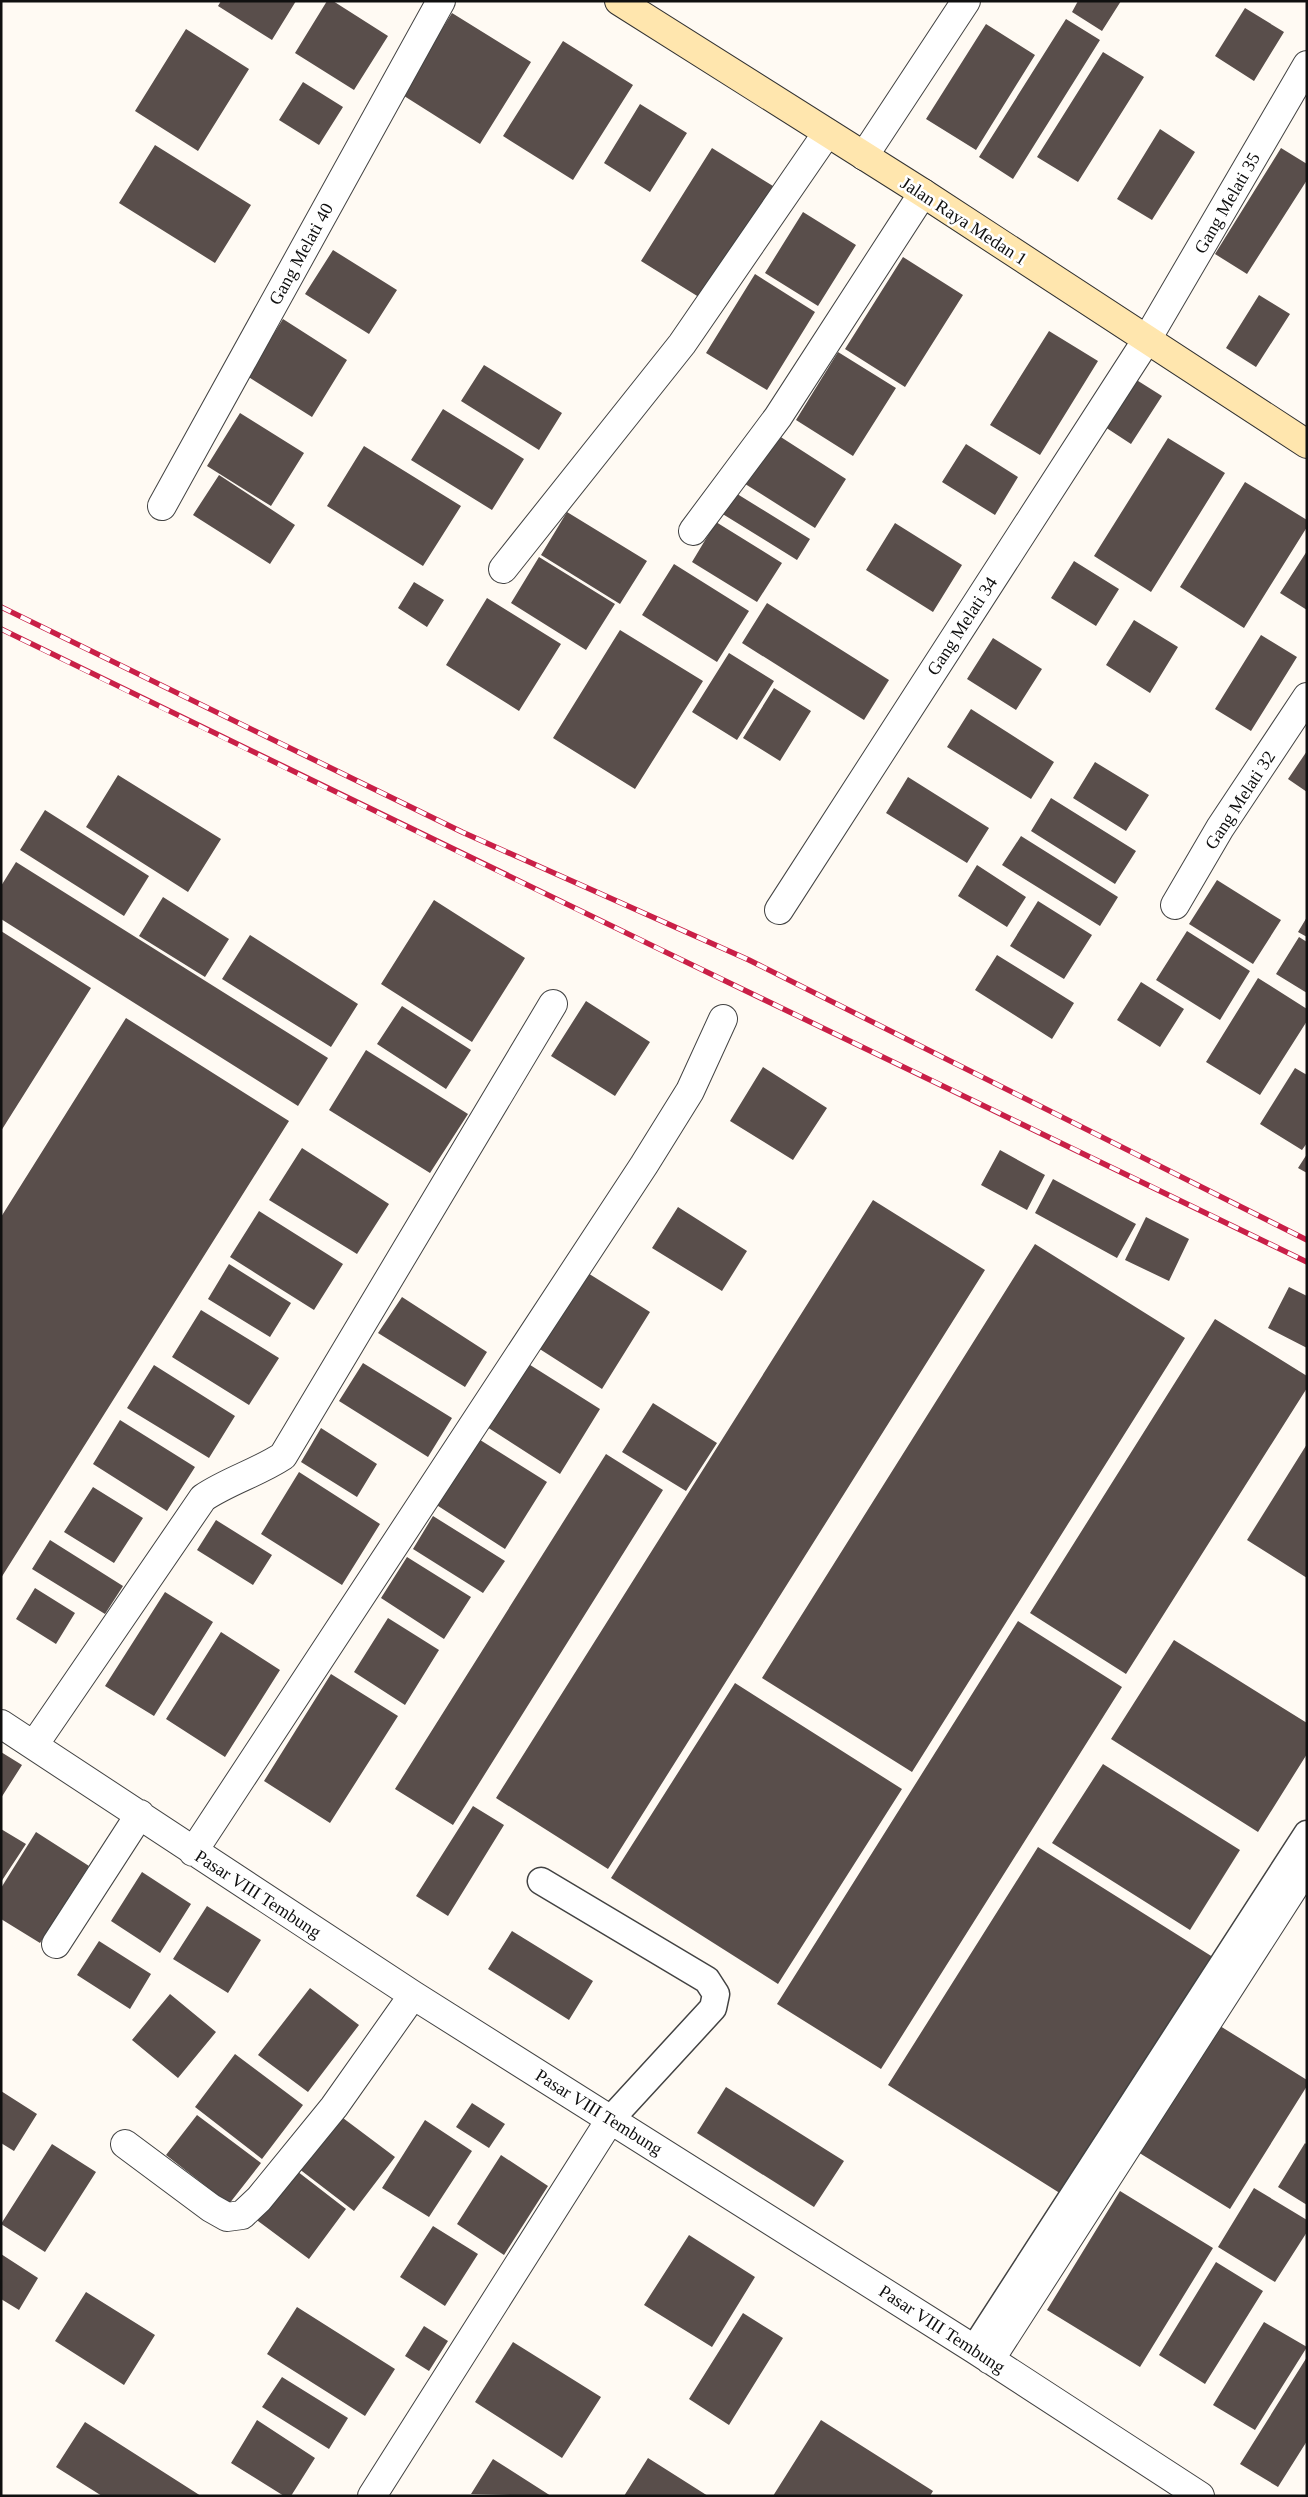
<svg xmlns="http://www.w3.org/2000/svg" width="1308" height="2497" font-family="Georgia,serif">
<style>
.building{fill:#594e4b}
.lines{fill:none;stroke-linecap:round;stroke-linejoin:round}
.lane-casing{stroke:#434343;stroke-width:29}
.street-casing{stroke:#434343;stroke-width:30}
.secondary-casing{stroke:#323232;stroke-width:30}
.lane{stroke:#fff;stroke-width:26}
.street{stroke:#fff;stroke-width:28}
.secondary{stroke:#ffe6ae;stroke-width:28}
.rail-casing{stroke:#c91f47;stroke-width:5.5}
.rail{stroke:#fff;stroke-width:4;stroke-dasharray:11;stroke-linecap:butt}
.labels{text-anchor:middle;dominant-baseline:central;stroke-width:5;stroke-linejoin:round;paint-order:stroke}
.street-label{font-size:18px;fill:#101010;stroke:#fff}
</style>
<rect width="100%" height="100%" fill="#fffaf3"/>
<!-- building -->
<path class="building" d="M221,1H296L272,40L218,6Z
M327,1H333L388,36L354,90L295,53Z
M1078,1H1121L1102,31L1072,12Z
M1245,8L1284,32L1254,81L1215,56Z
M452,13L531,62L480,144L401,94Z
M1066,19L1100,40L1013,179L979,157Z
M986,24L1035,55L976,150L926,119Z
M186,29L249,69L198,151L135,111Z
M563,41L633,85L573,180L503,136Z
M1103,52L1144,77L1078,182L1037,157Z
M303,82L343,107L319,145L279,120Z
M640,104L687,133L650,192L604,163Z
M1160,129L1195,152L1152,220L1117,199Z
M155,145L251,205L215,263L119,203Z
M712,148L773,186L702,299L641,261Z
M1281,148L1307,164V180L1247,274L1215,254Z
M803,212L856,245L818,306L765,273Z
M333,250L397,290L369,334L305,294Z
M903,257L963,295L905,387L845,349Z
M755,274L815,312L767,390L706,353Z
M1259,295L1290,314L1256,367L1226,348Z
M283,319L347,360L312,417L247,376Z
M1049,331L1098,361L1040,455L990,425Z
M838,352L896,388L853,456L796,420Z
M484,365L562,413L539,450L461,401Z
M1135,379L1162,396L1131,444L1105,427Z
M443,409L524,459L492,510L411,460Z
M240,413L304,453L271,506L207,466Z
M773,432L846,479L815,528L742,482Z
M1168,438L1225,473L1151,592L1094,556Z
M966,444L1018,477L995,515L942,482Z
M364,446L461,506L423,566L327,506Z
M219,475L295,525L270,564L193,515Z
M1245,482L1307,520V527L1244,628L1180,587Z
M734,492L810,539L797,560L721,513Z
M567,512L647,561L620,604L541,555Z
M716,522L782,563L757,602L692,562Z
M895,523L962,565L933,612L866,570Z
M1307,551V610L1280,593Z
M539,557L615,604L586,650L511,603Z
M1074,561L1119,589L1096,626L1051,598Z
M674,564L749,611L717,662L642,615Z
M414,582L444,600L427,627L398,608Z
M487,598L561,644L519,711L446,665Z
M767,603L889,680L864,720L742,643Z
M1134,620L1178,647L1150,693L1106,665Z
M620,630L703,681L635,789L553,738Z
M1261,635L1297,657L1251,731L1215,709Z
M993,638L1042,669L1016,710L967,679Z
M729,653L774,681L737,740L692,712Z
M774,688L811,711L780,761L743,738Z
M971,709L1054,762L1031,799L947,747Z
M1307,751V792L1288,779Z
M1095,762L1149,795L1126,831L1073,798Z
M118,775L221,839L188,892L86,827Z
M908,777L989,828L967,863L886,813Z
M1051,798L1136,851L1115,884L1031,831Z
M45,810L149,876L124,916L20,850Z
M1021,836L1118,897L1100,926L1002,865Z
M16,862L328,1058L298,1106L1,919V886Z
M977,865L1026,897L1007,927L958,896Z
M1217,880L1281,920L1253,964L1189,924Z
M163,897L229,939L205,977L139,936Z
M434,900L525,958L472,1042L381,984Z
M1038,901L1092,935L1064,979L1010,946Z
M1307,917V937L1298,932Z
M1,931L91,988L1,1131Z
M1187,931L1250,971L1220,1020L1156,980Z
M250,935L358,1004L331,1047L222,979Z
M1299,937L1307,942V993L1276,974Z
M997,955L1074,1003L1052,1039L975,990Z
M1258,978L1307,1009V1021L1260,1095L1206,1062Z
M1141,982L1184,1009L1160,1047L1117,1020Z
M586,1001L650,1042L615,1096L551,1056Z
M402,1006L471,1050L446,1089L377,1044Z
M126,1018L289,1121L1,1578V1217Z
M366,1050L468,1114L430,1173L329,1110Z
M763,1067L827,1108L793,1160L730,1121Z
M1295,1068L1307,1075V1143L1302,1150L1260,1124Z
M302,1148L389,1204L357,1254L269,1200Z
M1000,1150L1045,1175L1027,1210L981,1185Z
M1307,1154V1173L1298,1168Z
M1053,1179L1136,1224L1117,1258L1035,1213Z
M873,1200L985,1270L608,1869L496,1798Z
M678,1207L747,1251L722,1291L652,1248Z
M259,1211L343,1264L314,1310L230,1257Z
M1146,1217L1189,1239L1169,1281L1125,1260Z
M1035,1244L1185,1338L912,1772L762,1678Z
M229,1264L291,1303L270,1337L208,1299Z
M583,1270L650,1312L602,1389L535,1346Z
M1289,1287L1307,1296V1348L1268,1328Z
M402,1297L487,1352L465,1387L378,1333Z
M201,1310L279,1358L249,1405L172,1357Z
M1215,1319L1307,1376V1388L1126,1674L1030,1613Z
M363,1363L452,1418L428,1457L339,1401Z
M527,1363L600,1409L560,1474L487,1427Z
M154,1365L235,1416L209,1458L127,1408Z
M653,1403L717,1443L686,1491L622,1452Z
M120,1420L195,1467L167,1511L93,1464Z
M321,1428L377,1464L357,1497L301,1462Z
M477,1438L547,1482L505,1549L435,1504Z
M1307,1444V1578L1247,1540Z
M606,1454L663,1490L453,1825L395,1789Z
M299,1472L380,1524L342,1585L261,1534Z
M93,1487L143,1518L114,1563L64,1532Z
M433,1516L505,1561L483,1593L413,1549Z
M216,1520L272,1555L253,1585L197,1550Z
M50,1540L123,1586L105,1614L32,1569Z
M407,1557L471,1597L444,1639L381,1598Z
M35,1588L75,1613L56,1644L16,1619Z
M165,1592L213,1622L154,1716L105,1686Z
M388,1618L439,1650L405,1705L354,1672Z
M1018,1621L1122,1687L881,2069L777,2004Z
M221,1632L280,1670L225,1757L166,1719Z
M1174,1640L1307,1723V1754L1258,1832L1111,1739Z
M331,1674L398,1716L330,1823L264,1781Z
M735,1683L902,1789L778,1984L611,1878Z
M1,1752L22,1765L1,1798Z
M1103,1764L1240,1850L1190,1930L1052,1843Z
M473,1806L504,1825L448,1916L416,1896Z
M1,1829L26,1844L1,1882Z
M36,1832L89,1866L40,1943L1,1919V1888Z
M1038,1847L1216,1959L1066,2197L888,2085Z
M142,1872L191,1904L160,1953L111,1921Z
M207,1906L261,1940L228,1993L173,1959Z
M512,1931L593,1981L569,2020L488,1969Z
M99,1941L151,1974L130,2009L77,1975Z
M310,1988L359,2025L308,2092L258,2055Z
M170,1994L216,2032L178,2078L132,2040Z
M1212,2021L1307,2080V2086L1230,2209L1133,2149Z
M235,2054L303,2105L262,2159L195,2107Z
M726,2087L844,2161L814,2207L697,2133Z
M1,2091L37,2114L14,2151L1,2143Z
M472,2103L505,2124L489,2148L456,2127Z
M335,2112L395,2157L354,2211L294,2165Z
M197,2115L261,2163L229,2204L166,2155Z
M425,2120L472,2151L429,2217L382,2188Z
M1305,2143L1307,2145V2205L1278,2187Z
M52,2144L96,2172L45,2252L1,2224Z
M501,2155L548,2186L504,2255L457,2224Z
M293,2168L346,2209L309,2259L254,2218Z
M1254,2188L1307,2220V2232L1275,2282L1218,2247Z
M1120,2191L1213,2248L1140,2367L1047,2310Z
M433,2226L478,2254L445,2306L400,2277Z
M689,2235L755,2277L712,2347L644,2305Z
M1,2254L38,2278L19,2310L1,2299Z
M1216,2262L1263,2291L1205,2384L1159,2355Z
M86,2292L155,2335L124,2385L55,2341Z
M297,2307L395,2369L365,2416L267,2354Z
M743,2313L783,2338L729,2425L689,2399Z
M1264,2322L1307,2347L1255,2430L1213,2405Z
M424,2326L448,2341L429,2371L405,2356Z
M513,2342L601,2397L562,2458L475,2402Z
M1307,2357V2441L1278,2487L1240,2464Z
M282,2377L348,2418L329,2449L262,2407Z
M257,2420L315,2458L291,2496H284L231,2463Z
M821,2420L933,2491L930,2496H773Z
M85,2422L201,2496H102L56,2467Z
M648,2458L708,2496H624Z
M493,2459L551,2496L471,2494Z"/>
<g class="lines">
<!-- lane casing -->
<g class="lane-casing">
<path id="lane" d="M541,1881L707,1980L716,1994L713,2008L610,2120
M974,2349L1307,1834"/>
</g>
<!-- street casing -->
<g class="street-casing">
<path id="street" d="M864,156L966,1
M162,506L441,1
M693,531L778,417L923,193
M503,569L682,344L827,133
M1175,905L1220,828L1307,697
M779,910L1146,341L1307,65
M1,1724L413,1995L974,2349L1200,2496
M34,1745L203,1498C228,1481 257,1473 283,1456L553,1004
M193,1852L644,1165L690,1091L723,1019
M56,1944L140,1814
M125,2144L211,2208L227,2217L242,2215L259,2199L334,2107L413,1995
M990,2360L1307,1867
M372,2496L610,2120"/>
</g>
<!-- secondary casing -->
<g class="secondary-casing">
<path id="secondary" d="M619,1L923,193L1307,444"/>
</g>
<!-- lane -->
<use href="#lane" class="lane"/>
<!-- street -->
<use href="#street" class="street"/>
<!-- secondary -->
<use href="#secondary" class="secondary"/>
<!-- rail casing -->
<g class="rail-casing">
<path id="rail" d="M1,607L462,832L749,960L1307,1240
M1,629C435,842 872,1051 1307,1262"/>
</g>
<!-- rail -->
<use href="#rail" class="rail"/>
</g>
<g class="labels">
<!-- street labels -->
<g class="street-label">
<text transform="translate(1227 203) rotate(-60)">Gang Melati 35</text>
<text transform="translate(964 221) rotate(33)">Jalan Raya Medan 1</text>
<text transform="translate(301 254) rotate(-61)">Gang Melati 40</text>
<text transform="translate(962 626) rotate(-57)">Gang Melati 34</text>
<text transform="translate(1240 800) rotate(-57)">Gang Melati 32</text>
<text transform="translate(258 1894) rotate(33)">Pasar VIII Tembung</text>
<text transform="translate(599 2112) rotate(32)">Pasar VIII Tembung</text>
<text transform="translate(942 2329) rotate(33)">Pasar VIII Tembung</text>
</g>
</g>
<!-- border -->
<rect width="1308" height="2497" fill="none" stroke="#101010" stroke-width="5"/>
</svg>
